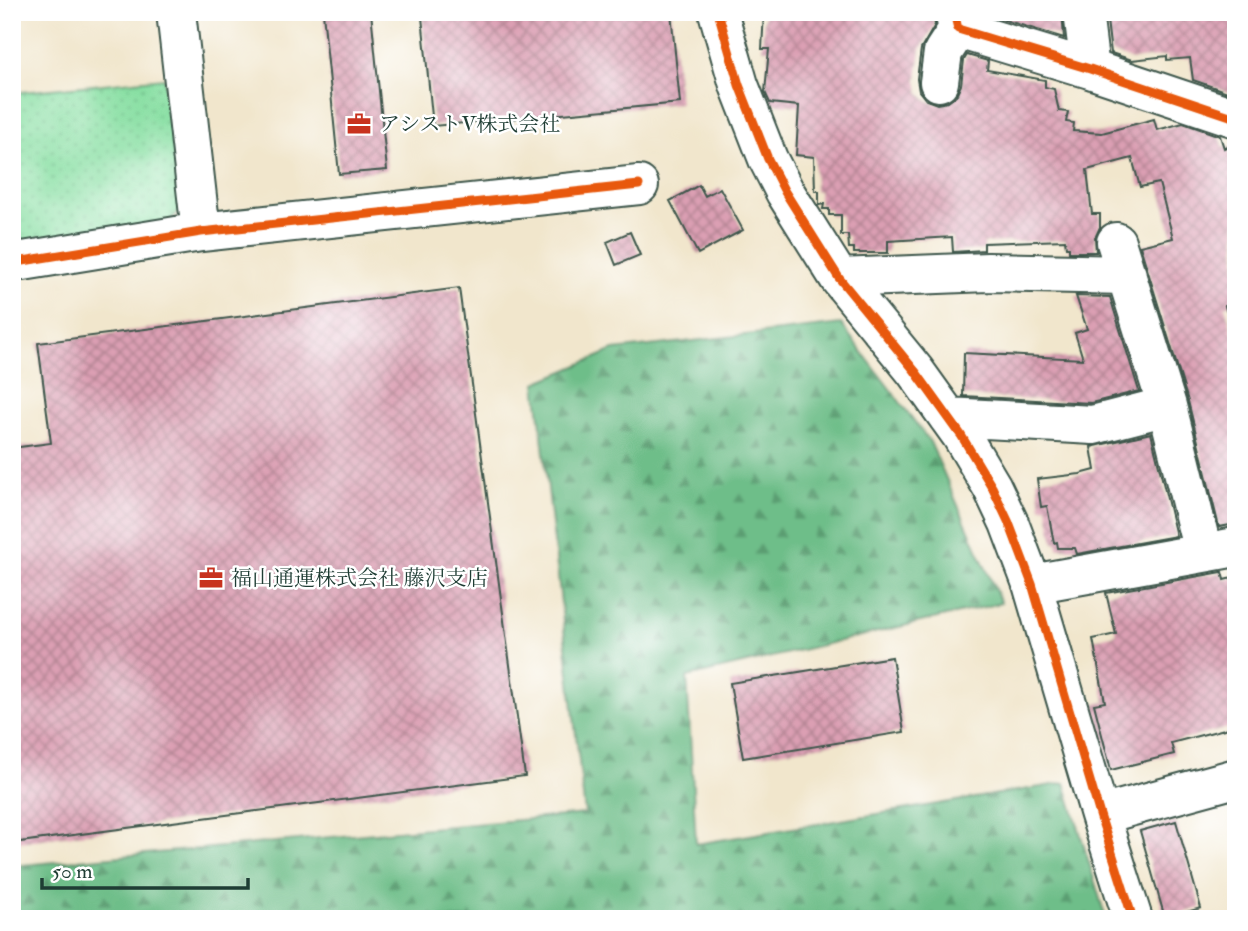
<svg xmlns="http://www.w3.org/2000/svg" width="1248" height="931" font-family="'IM FELL Double Pica','Noto Serif JP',serif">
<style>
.forest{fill:url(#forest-firs);stroke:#467e5e;stroke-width:2}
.park{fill:url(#park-dots);stroke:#548e6c;stroke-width:2}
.building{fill:url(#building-cross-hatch)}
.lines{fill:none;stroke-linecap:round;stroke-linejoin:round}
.minor-casing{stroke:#3e564b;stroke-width:42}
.minor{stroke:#fff;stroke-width:38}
.cycleway-casing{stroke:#fff;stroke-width:13}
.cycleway{stroke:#e8590c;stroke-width:9}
.labels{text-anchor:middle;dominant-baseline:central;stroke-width:5;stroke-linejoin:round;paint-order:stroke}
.poi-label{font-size:21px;fill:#1f3d34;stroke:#fff;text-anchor:start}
</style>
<defs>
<pattern id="forest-firs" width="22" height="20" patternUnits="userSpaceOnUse" patternTransform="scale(1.75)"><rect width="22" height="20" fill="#6ebe89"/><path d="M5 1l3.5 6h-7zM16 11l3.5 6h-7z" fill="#5a9c71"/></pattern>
<pattern id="park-dots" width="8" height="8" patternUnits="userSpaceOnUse" patternTransform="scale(1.75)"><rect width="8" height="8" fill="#88dfa3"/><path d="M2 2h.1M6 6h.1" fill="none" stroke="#75c08d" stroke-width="1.8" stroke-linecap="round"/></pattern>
<pattern id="building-cross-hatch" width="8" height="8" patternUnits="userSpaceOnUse" patternTransform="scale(1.75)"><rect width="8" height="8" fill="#db9fb3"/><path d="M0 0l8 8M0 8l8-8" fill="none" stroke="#b18392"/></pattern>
</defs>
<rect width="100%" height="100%" fill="#fff"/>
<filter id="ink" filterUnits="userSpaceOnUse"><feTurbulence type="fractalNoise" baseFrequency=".0143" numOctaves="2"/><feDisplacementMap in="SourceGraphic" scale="14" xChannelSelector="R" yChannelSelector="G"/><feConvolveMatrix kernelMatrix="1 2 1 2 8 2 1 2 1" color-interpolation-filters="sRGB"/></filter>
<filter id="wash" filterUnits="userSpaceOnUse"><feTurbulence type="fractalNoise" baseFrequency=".00686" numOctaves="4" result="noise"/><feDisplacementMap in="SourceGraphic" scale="28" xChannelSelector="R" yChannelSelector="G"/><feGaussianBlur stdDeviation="1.57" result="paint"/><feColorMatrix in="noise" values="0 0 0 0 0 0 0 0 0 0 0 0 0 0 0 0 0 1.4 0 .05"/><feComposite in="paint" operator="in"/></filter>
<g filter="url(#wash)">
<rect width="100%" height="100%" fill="#f1e6cc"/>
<!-- forest -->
<path class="forest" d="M841,324L930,442L1001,603L687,677L696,844L1065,783L1106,919H12V866L585,814L536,383L614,350Z"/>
<!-- park -->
<path class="park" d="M164,78L181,209L166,225L23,241L12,239V93Z"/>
<g id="blocks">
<!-- building -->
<path class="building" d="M323,12H371L387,170L339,174Z
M470,12H671L680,103L433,126L422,17Z
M764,12H807V16L869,17L868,12H933L935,25L921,49L917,79L919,91L926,100L937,104L948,102L956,96L961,85L964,60L967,55L988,61L987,70L1045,80V87L1054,89L1059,111L1068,112L1066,122L1074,123L1073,131L1102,133L1154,119L1157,130L1183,123L1220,136L1224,148L1228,146L1236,172V303L1225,306L1236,343V524L1219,527L1188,401L1140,246L1173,238L1159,183L1140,187L1132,158L1087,170L1092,214H1100V227L1095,238L1096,252H1069V247H1066L1065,240L984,243V250L953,252L952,237L888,241V253H854V248H849L848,235H841V215H829V209H823L824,204L819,205V191H815L814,157L796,155L799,106L770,103L765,92L769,49H762Z
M978,12H1062L1064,38Z
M1106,12H1236V95L1193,80L1190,58L1167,60V56L1132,60L1111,53Z
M699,185L705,196L720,188L743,230L698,254L670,201Z
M630,232L640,255L616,265L607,242Z
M459,288L525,776L12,843V448L51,443L38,343Z
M1076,296L1110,297L1139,391L1091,403L963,396L964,353L1083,359L1075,333L1087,329Z
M1151,433L1176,536L1077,554L1075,548H1058L1057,542L1054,543L1047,506L1041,507L1037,479L1080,474L1095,470L1091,447Z
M1222,572L1224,580L1236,577V726L1171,743L1174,754L1111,770L1094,704L1105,702L1093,639L1116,634L1106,593Z
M892,657L904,732L743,758L730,683Z
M1176,821L1201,908L1165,918L1140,831Z"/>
</g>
</g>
<g filter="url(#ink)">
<use href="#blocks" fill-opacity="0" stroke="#3e564b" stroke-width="2"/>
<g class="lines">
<!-- minor casing -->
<g class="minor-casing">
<path id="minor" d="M176,12L201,232
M718,12L739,85L768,159L785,192L839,278L915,371L961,435L992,487L1009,523L1032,584L1100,815L1133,919
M1083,12L1090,69
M958,29L1090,69L1236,118
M939,82L943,52L958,29L954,12
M1116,242L1167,406L1203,552
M12,259L23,261L201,232L639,185
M839,278L988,272L1127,275
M948,417L1093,425L1167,406
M1032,584L1236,547
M1100,815L1236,778"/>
</g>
<!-- minor -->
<use href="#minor" class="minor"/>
<!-- cycleway casing -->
<g class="cycleway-casing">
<path id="cycleway" d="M718,12L739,85L768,159L785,192L839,278L915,371L961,435L992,487L1009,523L1032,584L1100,815L1133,919
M954,12L958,29L1090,69L1236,118
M12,259L23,261L201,232L639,185"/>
</g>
<!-- cycleway -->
<use href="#cycleway" class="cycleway"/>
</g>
</g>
<!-- icons -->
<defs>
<g id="office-bare" transform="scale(1.89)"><path d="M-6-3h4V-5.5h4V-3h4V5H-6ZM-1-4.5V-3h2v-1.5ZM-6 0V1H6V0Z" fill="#c8321e" stroke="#fff" stroke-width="2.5" paint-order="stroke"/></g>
</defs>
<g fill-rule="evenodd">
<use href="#office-bare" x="359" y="124"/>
<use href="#office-bare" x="211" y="578"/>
</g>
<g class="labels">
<!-- poi labels -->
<g class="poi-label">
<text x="379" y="124">アシストV株式会社</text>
<text x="231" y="578">福山通運株式会社 藤沢支店</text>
</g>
</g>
<!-- margin -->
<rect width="1248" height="931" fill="none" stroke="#fff" stroke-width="42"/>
<!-- scale -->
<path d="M42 878v10h206v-10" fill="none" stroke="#1f3d34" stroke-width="3.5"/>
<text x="52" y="878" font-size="21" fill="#1f3d34" stroke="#ffffff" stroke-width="5" paint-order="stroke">50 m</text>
</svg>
